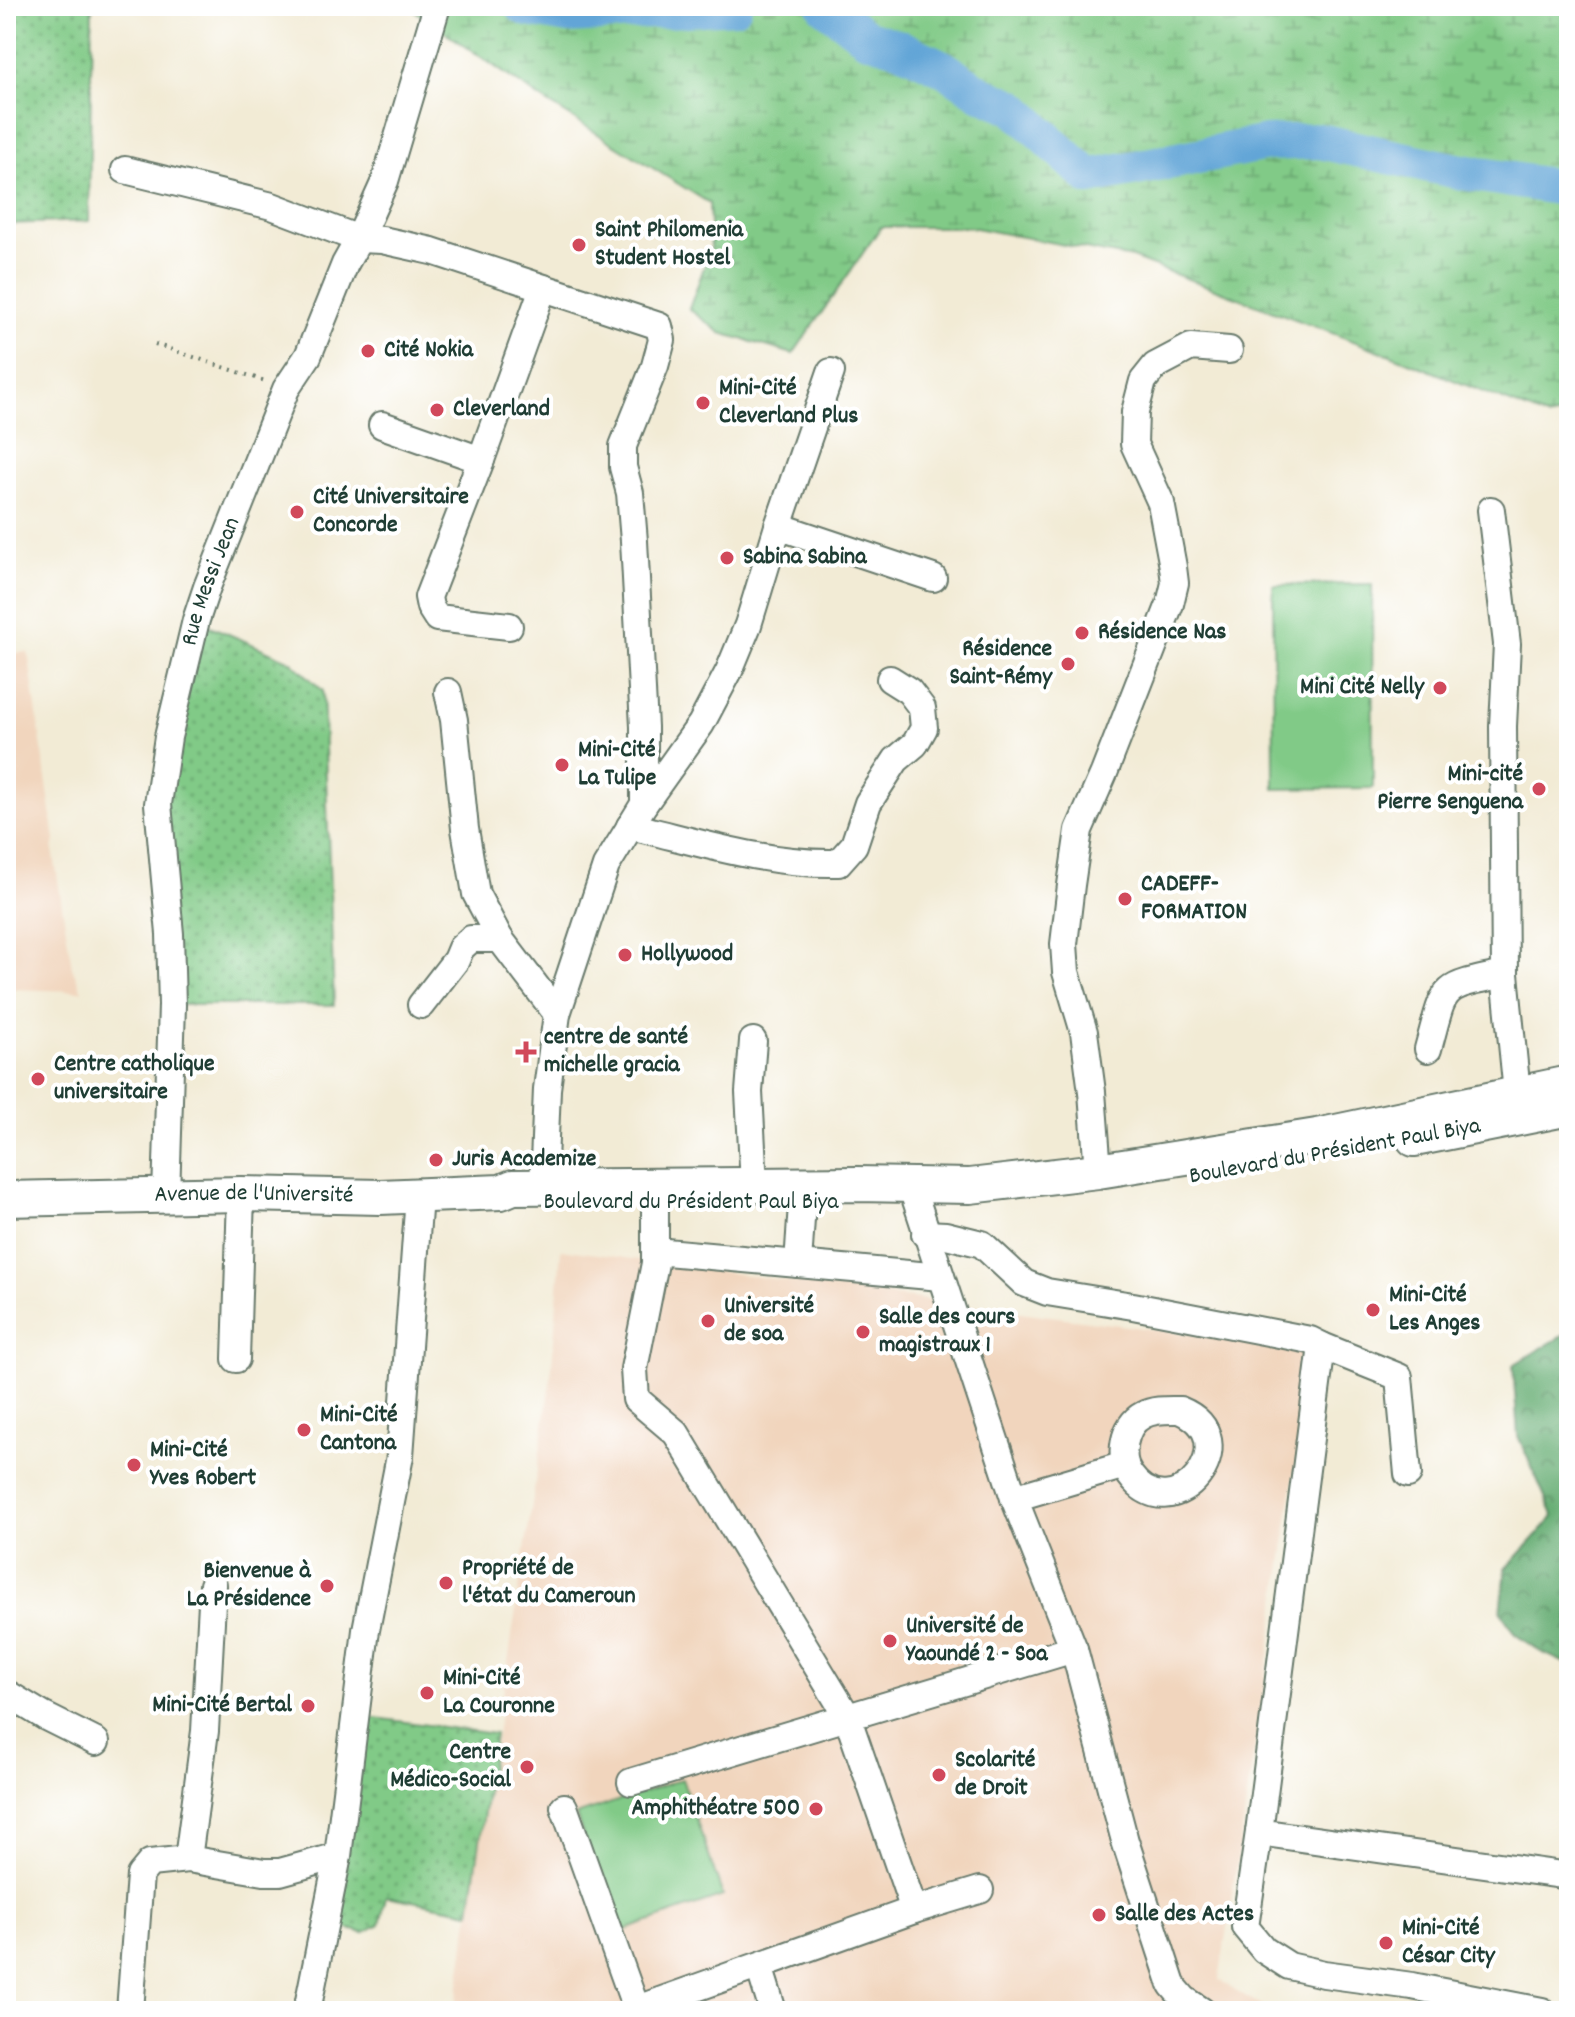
<svg xmlns="http://www.w3.org/2000/svg" width="1575" height="2017" font-family="Dekko,sans-serif">
<style>
.built{fill:#f1d5bd}
.grass{fill:url(#grass-dots);stroke:#50845e;stroke-width:2}
.forest{fill:url(#forest-crowns);stroke:#447654;stroke-width:2}
.wetland{fill:url(#wetland-marsh);stroke:#50845e;stroke-width:2}
.garden{fill:#81ca87;stroke:#50845e;stroke-width:2}
.lines{fill:none;stroke-linecap:round;stroke-linejoin:round}
.river{stroke:#62a5d7;stroke-width:36}
.minor-casing{stroke:#697a6c;stroke-width:30}
.major-casing{stroke:#697a6c;stroke-width:38}
.path{stroke:#697a6c;stroke-width:4;stroke-dasharray:2 6;stroke-linecap:butt}
.minor{stroke:#fff;stroke-width:26}
.major{stroke:#fff;stroke-width:34}
.poi-dot{fill:#d1495b;stroke:#fff;stroke-width:3}
.labels{text-anchor:middle;dominant-baseline:central;stroke-width:8;stroke-linejoin:round;paint-order:stroke}
.poi-label{font-size:24px;font-weight:bold;fill:#1f3d34;stroke:#fff;text-anchor:start}
.street-label{font-size:24px;fill:#1f3d34;stroke:#fff}
</style>
<defs>
<pattern id="grass-dots" width="8" height="8" patternUnits="userSpaceOnUse" patternTransform="scale(2)"><rect width="8" height="8" fill="#81ca87"/><path d="M2 2h.1M6 6h.1" fill="none" stroke="#69a56f" stroke-width="1.8" stroke-linecap="round"/></pattern>
<pattern id="forest-crowns" width="20" height="18" patternUnits="userSpaceOnUse" patternTransform="scale(2)"><rect width="20" height="18" fill="#68ae74"/><path d="M2 6a3 3 0 1 1 6 0M12 15a3 3 0 1 1 6 0" fill="none" stroke="#558f60"/></pattern>
<pattern id="wetland-marsh" width="20" height="14" patternUnits="userSpaceOnUse" patternTransform="scale(2)"><rect width="20" height="14" fill="#81ca87"/><path d="M1 5h8M5 5V1M11 12h8M15 12V8" fill="none" stroke="#69a56f"/></pattern>
</defs>
<rect width="100%" height="100%" fill="#fff"/>
<filter id="ink" filterUnits="userSpaceOnUse"><feTurbulence type="fractalNoise" baseFrequency=".0125" numOctaves="2"/><feDisplacementMap in="SourceGraphic" scale="16" xChannelSelector="R" yChannelSelector="G"/><feConvolveMatrix kernelMatrix="1 2 1 2 8 2 1 2 1" color-interpolation-filters="sRGB"/></filter>
<filter id="wash" filterUnits="userSpaceOnUse"><feTurbulence type="fractalNoise" baseFrequency=".006" numOctaves="4" result="noise"/><feDisplacementMap in="SourceGraphic" scale="32" xChannelSelector="R" yChannelSelector="G"/><feGaussianBlur stdDeviation="1.8" result="paint"/><feColorMatrix in="noise" values="0 0 0 0 0 0 0 0 0 0 0 0 0 0 0 0 0 1.4 0 .05"/><feComposite in="paint" operator="in"/></filter>
<g filter="url(#wash)">
<rect width="100%" height="100%" fill="#f2ebd5"/>
<!-- built -->
<path class="built" d="M28,652L55,840L53,850L72,967L82,991L6,989V654Z
M561,1249L858,1291L1311,1350L1275,1615L1219,1980L1270,2011H455L551,1379Z"/>
<!-- grass -->
<path class="grass" d="M6,6H92L89,221L6,224Z
M196,620L291,661L323,691L334,1005H172L158,804Z
M361,1716L495,1734L470,1912L386,1896L380,1924L364,1933L334,1925Z"/>
<!-- forest -->
<path class="forest" d="M1569,1332V1665L1539,1651L1515,1634L1501,1612L1506,1569L1554,1517L1518,1436L1513,1365Z"/>
<!-- wetland -->
<path class="wetland" d="M408,6H1569V413L1548,418L1396,357L1132,258L970,227H881L793,354L721,333L689,309L711,248L709,203L540,98Z"/>
<!-- garden -->
<path class="garden" d="M1372,584L1373,788L1274,789L1273,585Z
M682,1779L723,1896L617,1933L576,1815Z"/>
<g class="lines">
<!-- river -->
<path class="river" d="M522,6L528,9L568,16L734,6
M825,6L867,38L901,48L943,68L981,93L1013,107L1089,177L1267,143L1319,141L1462,172L1569,189"/>
</g>
</g>
<g filter="url(#ink)">
<g class="lines">
<!-- minor casing -->
<g class="minor-casing">
<g id="minor">
<path d="M125,170L272,206L359,239L382,240L432,251L659,326L662,340L655,366L623,446V467L630,493L634,541L644,727V804L606,866L557,1014L547,1089L543,1187"/>
<path d="M382,425L481,460"/>
<path d="M1491,510L1507,644L1503,726L1505,974L1517,1093"/>
<path d="M778,526L933,578"/>
<path d="M509,626L437,618L430,607L428,597L481,460L543,288"/>
<path d="M448,692L454,720L465,829L476,894L500,939L557,1014"/>
<path d="M644,804L701,724L729,671L748,625L778,526L831,372"/>
<path d="M630,826C698,842 768,865 838,863L854,845L868,803L896,760L915,744L924,728L922,708L909,691L890,679"/>
<path d="M421,1005L456,960L461,948L471,939H500"/>
<path d="M753,1041L749,1092L754,1185"/>
<path d="M1428,1049C1446,984 1438,988 1505,974"/>
<path d="M1098,1171L1092,1092L1084,1032L1066,972L1064,944L1071,885L1079,830L1104,773L1170,604L1175,583L1173,567L1161,503L1134,444L1135,412L1143,381L1155,366L1191,347L1229,350"/>
<path d="M911,1185L1014,1498L1074,1649L1125,1841L1172,1985L1184,1999L1202,2011"/>
<path id="s1" d="M166,1196L172,1005L170,934L158,804L168,737L196,620L207,587L286,389L308,356L345,264L359,239L385,181L437,6"/>
<path d="M655,1204V1263L634,1369L636,1399L676,1433L847,1716L914,1910"/>
<path d="M925,1234L946,1235L982,1244L1024,1283L1047,1292L1133,1306L1310,1340L1322,1346L1259,1832L1569,1876"/>
<path d="M655,1251L941,1277"/>
<path d="M798,1264L802,1204"/>
<path d="M1322,1346L1399,1377L1408,1474"/>
<path d="M236,1359L241,1194"/>
<path d="M1180,1410C1251,1439 1173,1536 1130,1475C1118,1458 1123,1425 1143,1415C1154,1409 1168,1410 1180,1410Z"/>
<path d="M1014,1498L1125,1465"/>
<path d="M6,1693L44,1716L96,1742"/>
<path d="M631,1782L1074,1649"/>
<path d="M564,1807L637,2011"/>
<path d="M1259,1832L1245,1927L1264,1950L1289,1966L1324,1974L1412,1986L1542,2011"/>
<path d="M188,1859L205,1731L213,1585"/>
<path d="M759,1966L773,2011"/>
<path d="M637,2009L914,1910L980,1890"/>
<path d="M130,2011L140,1875L150,1863L188,1859L264,1872H280L338,1856"/>
<path d="M307,2011L338,1856L366,1630L400,1456L419,1196"/>
</g>
</g>
<!-- major casing -->
<g class="major-casing">
<g id="major">
<path d="M1414,1139L1569,1108"/>
<path id="s2" d="M6,1199L241,1194L380,1197L501,1192L513,1187L857,1184L970,1186L1098,1171L1317,1136L1569,1083"/>
</g>
</g>
<!-- path -->
<path class="path" d="M155,344L265,381"/>
<!-- minor -->
<use href="#minor" class="minor"/>
<!-- major -->
<use href="#major" class="major"/>
</g>
</g>
<!-- markers -->
<g class="poi-dot">
<circle cx="579" cy="245" r="8"/>
<circle cx="368" cy="351" r="8"/>
<circle cx="703" cy="403" r="8"/>
<circle cx="437" cy="410" r="8"/>
<circle cx="297" cy="512" r="8"/>
<circle cx="727" cy="558" r="8"/>
<circle cx="1082" cy="633" r="8"/>
<circle cx="1068" cy="664" r="8"/>
<circle cx="1440" cy="688" r="8"/>
<circle cx="562" cy="765" r="8"/>
<circle cx="1539" cy="789" r="8"/>
<circle cx="1125" cy="899" r="8"/>
<circle cx="625" cy="955" r="8"/>
<path d="M522 1040h8v8h8v8h-8v8h-8v-8h-8v-8h8z"/>
<circle cx="38" cy="1079" r="8"/>
<circle cx="436" cy="1160" r="8"/>
<circle cx="1373" cy="1310" r="8"/>
<circle cx="708" cy="1321" r="8"/>
<circle cx="863" cy="1332" r="8"/>
<circle cx="304" cy="1430" r="8"/>
<circle cx="134" cy="1465" r="8"/>
<circle cx="446" cy="1583" r="8"/>
<circle cx="327" cy="1586" r="8"/>
<circle cx="890" cy="1641" r="8"/>
<circle cx="427" cy="1693" r="8"/>
<circle cx="308" cy="1706" r="8"/>
<circle cx="527" cy="1767" r="8"/>
<circle cx="939" cy="1775" r="8"/>
<circle cx="816" cy="1809" r="8"/>
<circle cx="1099" cy="1915" r="8"/>
<circle cx="1386" cy="1943" r="8"/>
</g>
<g class="labels">
<!-- poi labels -->
<g class="poi-label">
<text x="595" y="231">Saint Philomenia<tspan x="595" dy="28">Student Hostel</tspan></text>
<text x="384" y="351">Cité Nokia</text>
<text x="719" y="389">Mini-Cité<tspan x="719" dy="28">Cleverland Plus</tspan></text>
<text x="453" y="410">Cleverland</text>
<text x="313" y="498">Cité Universitaire<tspan x="313" dy="28">Concorde</tspan></text>
<text x="743" y="558">Sabina Sabina</text>
<text x="1098" y="633">Résidence Nas</text>
<text x="1052" y="650" text-anchor="end">Résidence<tspan x="1052" dy="28">Saint-Rémy</tspan></text>
<text x="1424" y="688" text-anchor="end">Mini Cité Nelly</text>
<text x="578" y="751">Mini-Cité<tspan x="578" dy="28">La Tulipe</tspan></text>
<text x="1523" y="775" text-anchor="end">Mini-cité<tspan x="1523" dy="28">Pierre Senguena</tspan></text>
<text x="1141" y="885">CADEFF-<tspan x="1141" dy="28">FORMATION</tspan></text>
<text x="641" y="955">Hollywood</text>
<text x="544" y="1038">centre de santé<tspan x="544" dy="28">michelle gracia</tspan></text>
<text x="54" y="1065">Centre catholique<tspan x="54" dy="28">universitaire</tspan></text>
<text x="452" y="1160">Juris Academize</text>
<text x="1389" y="1296">Mini-Cité<tspan x="1389" dy="28">Les Anges</tspan></text>
<text x="724" y="1307">Université<tspan x="724" dy="28">de soa</tspan></text>
<text x="879" y="1318">Salle des cours<tspan x="879" dy="28">magistraux 1</tspan></text>
<text x="320" y="1416">Mini-Cité<tspan x="320" dy="28">Cantona</tspan></text>
<text x="150" y="1451">Mini-Cité<tspan x="150" dy="28">Yves Robert</tspan></text>
<text x="462" y="1569">Propriété de<tspan x="462" dy="28">l'état du Cameroun</tspan></text>
<text x="311" y="1572" text-anchor="end">Bienvenue à<tspan x="311" dy="28">La Présidence</tspan></text>
<text x="906" y="1627">Université de<tspan x="906" dy="28">Yaoundé 2 - Soa</tspan></text>
<text x="443" y="1679">Mini-Cité<tspan x="443" dy="28">La Couronne</tspan></text>
<text x="292" y="1706" text-anchor="end">Mini-Cité Bertal</text>
<text x="511" y="1753" text-anchor="end">Centre<tspan x="511" dy="28">Médico-Social</tspan></text>
<text x="955" y="1761">Scolarité<tspan x="955" dy="28">de Droit</tspan></text>
<text x="800" y="1809" text-anchor="end">Amphithéatre 500</text>
<text x="1115" y="1915">Salle des Actes</text>
<text x="1402" y="1929">Mini-Cité<tspan x="1402" dy="28">César City</tspan></text>
</g>
<!-- street labels -->
<g class="street-label">
<text stroke="none"><textPath href="#s1" startOffset="622">Rue Messi Jean</textPath></text>
<text transform="translate(1335 1152) rotate(-10)">Boulevard du Président Paul Biya</text>
<text stroke="none"><textPath href="#s2" startOffset="248">Avenue de l'Université</textPath></text>
<text x="691" y="1203">Boulevard du Président Paul Biya</text>
</g>
</g>
<!-- margin -->
<rect width="1575" height="2017" fill="none" stroke="#fff" stroke-width="32"/>
</svg>
